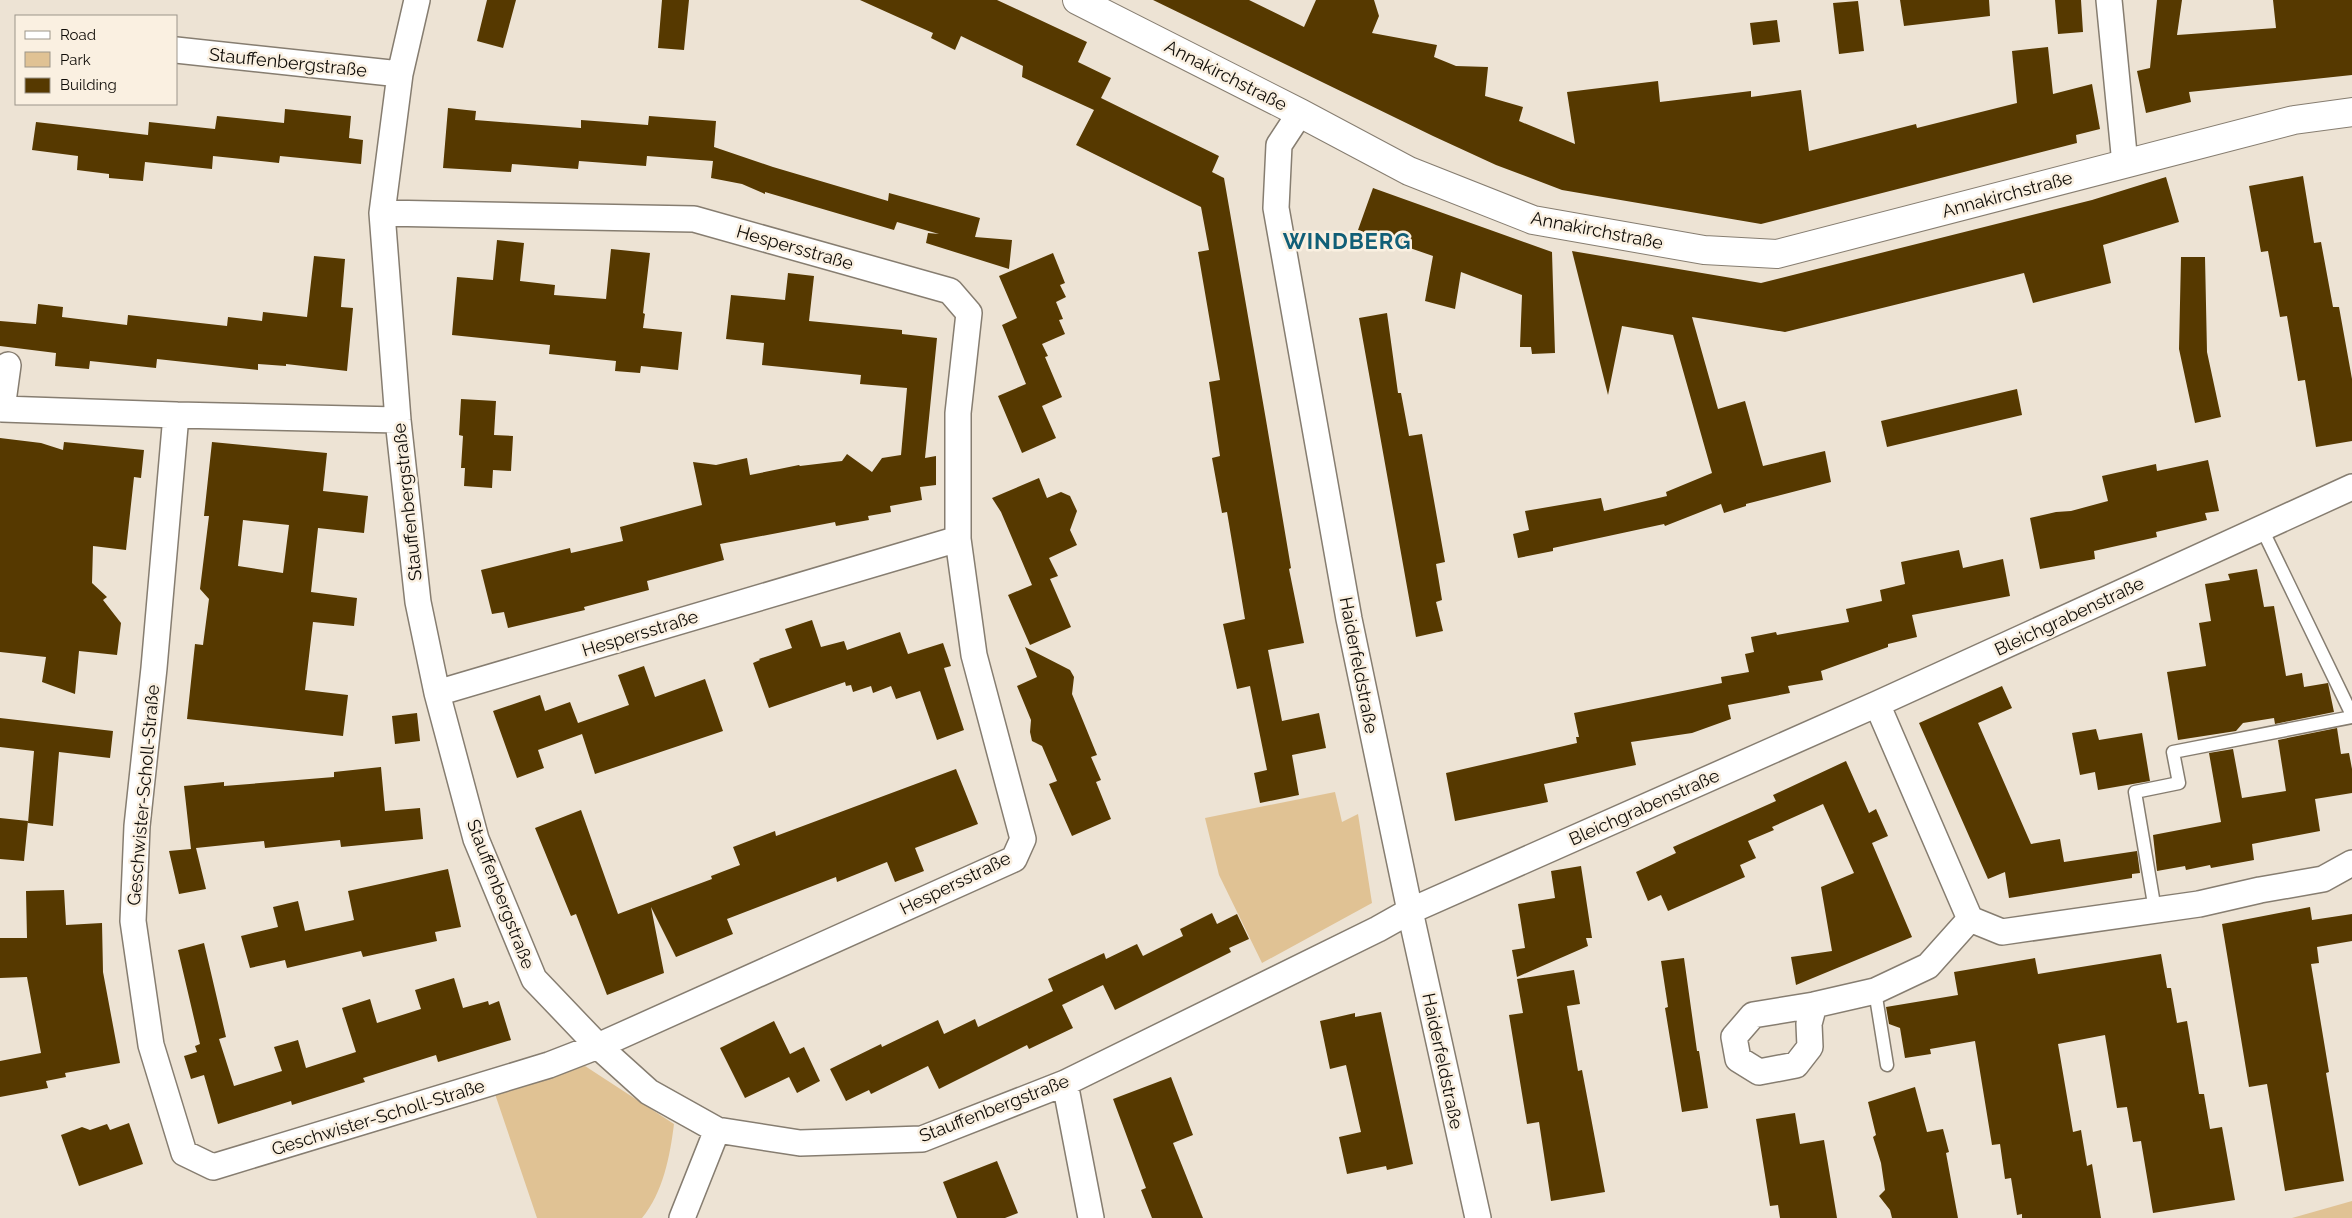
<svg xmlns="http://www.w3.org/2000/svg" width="2352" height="1218" font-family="Raleway,sans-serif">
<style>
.green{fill:#e0c294}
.building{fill:#563900;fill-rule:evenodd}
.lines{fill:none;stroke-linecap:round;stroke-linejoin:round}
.service-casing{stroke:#867d70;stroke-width:15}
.minor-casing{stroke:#867d70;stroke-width:28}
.tertiary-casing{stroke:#867d70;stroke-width:30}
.service{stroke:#fff;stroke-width:12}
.minor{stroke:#fff;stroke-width:25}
.tertiary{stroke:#fff;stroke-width:28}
.labels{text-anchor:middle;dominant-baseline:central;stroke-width:5;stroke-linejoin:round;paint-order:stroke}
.street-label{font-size:18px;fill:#100d08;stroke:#faf0e1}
.district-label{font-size:22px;font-weight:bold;letter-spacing:1px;fill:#115f77;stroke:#faf0e1}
</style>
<rect width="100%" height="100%" fill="#ede3d4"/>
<!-- green -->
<path class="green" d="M1335,792L1342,822L1358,814L1372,903L1262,963L1219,875L1205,818Z
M585,1066L674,1124C670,1156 663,1193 642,1218H537L495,1094Z
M2352,1201V1218H2292Z"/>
<!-- building -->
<path class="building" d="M487,0H516L503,48L477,41Z
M662,0H689L684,50L658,48Z
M860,0H997L1087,42L1078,62L1111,78L1101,98L1219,156L1212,172L1224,178L1266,420L1291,568L1289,569L1304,643L1268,650L1282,721L1319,713L1326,748L1292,755L1299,795L1260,803L1254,773L1267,770L1250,686L1237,689L1223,624L1245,619L1227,512L1222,513L1212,458L1220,456L1209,382L1220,380L1198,252L1209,250L1201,207L1076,145L1094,110L1022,77L1023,66L961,36L955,50L931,38L933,33Z
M1153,0H1249L1304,27L1316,0H1374L1379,16L1372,33L1437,45L1434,57L1456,66L1488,67L1485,96L1523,107L1519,121L1575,144L1567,92L1658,81L1660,102L1751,91V97L1801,90L1809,151L1916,124L1917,128L2017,103L2012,51L2048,47L2053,94L2092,84L2100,129L2076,135L2077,143L1761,224L1562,190L1496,165L1433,136Z
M1900,0H1989L1990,16L1904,26Z
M2055,0H2081L2083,32L2058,34Z
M2157,0H2182L2177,35L2276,28L2273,0H2352V75L2189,92L2191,102L2146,113L2137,71L2150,68Z
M1858,1L1864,51L1839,54L1833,3Z
M1777,20L1780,42L1753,45L1750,23Z
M448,108L476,111L475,120L581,128V120L648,125L649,116L716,121L714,147L773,167L888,201L889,193L980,218L975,237L1012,240L1009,269L926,243L928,233L939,234L897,222L894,230L765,192V194L742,184L711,178L713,161L647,156L646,166L579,161L578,169L512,164L511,172L443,168Z
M285,109L351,116L349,138L363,140L361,164L280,156L279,163L213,156L212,169L145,162L143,181L109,178V174L77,170L78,156L32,150L36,122L148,135L149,122L215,129L217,116L284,123Z
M2303,176L2314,243L2321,242L2333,307H2339L2352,379V441L2316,447L2305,380L2298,381L2287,316L2280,317L2268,251L2261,252L2249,186Z
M2166,177L2179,222L2103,245L2111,283L2033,303L2024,273L1785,332L1692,317L1718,409L1745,401L1763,466L1825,451L1831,482L1746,504V506L1724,513L1721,504L1665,526L1664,524L1553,548V551L1518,558L1513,534L1529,530L1525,511L1601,498L1604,511L1667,496L1666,492L1712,473L1673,335L1622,326L1608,395L1572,251L1761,283L2092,200Z
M1373,188L1552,252L1555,353L1532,354L1531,347H1520L1522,295L1461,272L1455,309L1425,301L1433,256L1358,230Z
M497,240L524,243L520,281L555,285L554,295L606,299L611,249L650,253L643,313L645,314L643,328L682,332L678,370L641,366L640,373L615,371L616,361L549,354L550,345L452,335L457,277L493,280Z
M1053,253L1065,283L1060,285L1066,297L1056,302L1063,319L1059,320L1065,334L1042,344L1048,356L1045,357L1062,397L1042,406L1056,438L1022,453L998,396L1026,384L1002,325L1017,318L999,276Z
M314,256L345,259L341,307L353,308L347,371L286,364V366L258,364V370L157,359L156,368L90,361L89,369L55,366L56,353L0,346V321L36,324L38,304L63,307L62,317L127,325L128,315L227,326L228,317L262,321L263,312L307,317Z
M2181,257H2205L2207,352L2221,417L2195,423L2179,349Z
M788,273L814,276L809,321L902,330V334L937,338L925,458L936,456V485L920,487L922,500L890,506L891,512L868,516L869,520L836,526L835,522L720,544L724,560L647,581L649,590L584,607L585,610L508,628L504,612L492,614L481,570L570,548L571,553L623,541L620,527L702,505L693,462L716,465L747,458L750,475L799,465L800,466L842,461L847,454L872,472L882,458L901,455L907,388L860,384L861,375L762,365L764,343L726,339L731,295L785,300Z
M1387,313L1398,393H1401L1409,436L1422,434L1445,562L1436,564L1442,600L1436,602L1443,631L1416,637L1359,318Z
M2017,389L2022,415L1887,447L1881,421Z
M461,399L496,401L494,435L513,436L511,471L493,470L492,488L464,486L465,468H461L463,436L459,435Z
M0,438L41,443L63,450L64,442L144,450L141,478L134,477L126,550L93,546L92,583L107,597L103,600L121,623L117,655L79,651L75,694L42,682L46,657L0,652Z
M212,442L327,453L323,491L368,496L364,533L318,528L311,592L357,598L354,626L313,622L305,690L348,695L343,736L187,719L195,644L203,645L209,599L200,589L209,516H204ZM243,520L289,525L283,573L238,566Z
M2208,460L2219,511L2205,513L2207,520L2156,532L2157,537L2094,551L2095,559L2040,569L2030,518L2056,512L2071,511L2108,501L2102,476L2156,464L2157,471Z
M1039,478L1047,498L1061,492L1070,496L1077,511L1070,530L1077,545L1049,558L1058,576L1050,579L1071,627L1030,645L1008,595L1032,585L1001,512L992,498Z
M1959,550L1963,568L2003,559L2010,596L1912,615L1917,637L1888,644V647L1821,671L1823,680L1788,686L1790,693L1728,705L1731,719L1692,733L1631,742L1636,765L1544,784L1548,802L1455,821L1446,773L1577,743L1576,737H1579L1574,713L1722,683L1721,677L1749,672L1745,654L1754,652L1751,637L1776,632L1777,635L1849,622L1846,609L1882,601L1880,590L1905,584L1901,562Z
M2257,569L2264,607L2274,606L2286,676L2302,673L2304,687L2328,683L2334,712L2275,724L2274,718L2243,723L2236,731L2178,740L2167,672L2206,666L2199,623L2211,621L2205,584L2230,580L2228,574Z
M812,620L821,647L844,641L847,650L900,632L908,654L943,643L951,666L944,668L964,730L937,740L920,691L896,699L891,686L873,693L871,686L853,692L851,685L846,686L845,682L769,708L753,663L760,660L759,659L792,648L785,629Z
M1025,647L1070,670L1074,677L1072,694L1097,755L1091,757L1101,780L1096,782L1111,819L1072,836L1049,784L1057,781L1042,746L1032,741L1030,732L1031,720L1017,686L1037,677Z
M644,666L655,697L705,679L723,731L595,774L582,734L538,750L544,768L517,778L493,711L540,695L545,711L570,702L578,723L629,705L618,675Z
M2002,686L2012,708L1978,723L2031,844L2060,839L2064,862L2137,851L2140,873L2132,874V878L2009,898L2005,872L1988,879L1919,723Z
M417,713L420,741L395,744L392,716Z
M0,718L113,731L110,758L59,752L53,826L28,823L34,751L0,747Z
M2337,728L2341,754L2349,753L2352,769V793L2315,799L2320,831L2252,844L2254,860L2211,868L2210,865L2186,870L2185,866L2157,871L2153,835L2221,822L2209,753L2233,749L2242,798L2286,791L2278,740Z
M2096,729L2099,740L2142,733L2150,781L2098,790L2095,772L2080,775L2072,733Z
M1846,761L1869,813L1876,809L1888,836L1872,843L1912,937L1796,985L1791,957L1832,951L1821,887L1854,873L1823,804L1772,827L1774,830L1748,841L1756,858L1740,865L1745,877L1668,911L1661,895L1648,901L1636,872L1676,853L1673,847L1776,801L1773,795Z
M381,767L385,811L420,808L423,839L341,847L340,840L265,848L264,841L196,848L206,889L179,894L169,851L191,849L184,786L224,782V786L334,777V772Z
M956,769L978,824L915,848L924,871L895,882L887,862L837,882L836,877L727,919L733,934L676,957L651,907L664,973L607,995L576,914L571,916L535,828L581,810L618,914L712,879L711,876L740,865L733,847L775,831L776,836Z
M0,818L28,821L24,861L0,859Z
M1581,866L1592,938H1586L1588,946L1517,977L1512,950L1525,948L1518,904L1555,898L1551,871Z
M448,869L461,927L435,932L437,941L363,957L361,951L287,968L285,960L250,968L241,936L278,927L273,907L298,901L305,931L354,920L348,891Z
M64,890L66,925L102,923L103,972L120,1063L65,1073L66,1077L46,1081L48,1088L0,1097V1061L41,1053L27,977L0,978V938H27L26,891Z
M2310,907L2312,920L2352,914V941L2317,947L2319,963L2311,964L2329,1072L2326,1073L2344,1181L2285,1191L2267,1084L2249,1087L2222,924Z
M1212,913L1217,924L1237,914L1249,939L1229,948L1231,952L1115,1010L1103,985L1062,1005L1073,1028L1029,1049L1027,1045L939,1089L928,1066L871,1094L869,1090L846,1101L830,1069L881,1044L882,1047L938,1020L944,1034L975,1019L978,1027L1053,991L1048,979L1104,953L1106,959L1137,944L1143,956L1183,936L1180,929Z
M204,943L226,1037L219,1039L234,1086L282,1071L274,1047L298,1040L306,1068L356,1052L342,1008L370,999L377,1023L421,1009L415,990L454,978L463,1008L488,1001L489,1005L499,1001L511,1040L438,1062L436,1055L363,1078L365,1082L292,1105L291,1101L218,1124L204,1075L191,1079L184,1056L197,1052L195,1046L200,1044L178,950Z
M2161,954L2167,988H2171L2177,1023L2187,1021L2199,1094H2204L2210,1129L2222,1127L2235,1200L2153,1213L2141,1141L2133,1142L2127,1107L2117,1108L2105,1035L2058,1044L2073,1132L2081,1130L2087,1166L2092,1164L2101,1218H2022V1214L2017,1215L2011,1178L2005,1179L2000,1144L1992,1145L1975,1041L1930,1049L1931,1054L1905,1058L1900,1028L1889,1024L1886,1007L1958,995L1954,972L2035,958L2038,974Z
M1684,958L1697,1051H1699L1708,1108L1682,1112L1665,1008L1668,1007L1661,961Z
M1574,970L1580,1004L1567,1006L1578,1071L1582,1070L1605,1192L1551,1201L1539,1122L1527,1124L1509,1015L1523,1013L1517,979Z
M1381,1012L1413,1164L1387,1170L1386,1166L1347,1174L1339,1137L1361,1132L1346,1065L1330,1069L1320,1021L1355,1013V1017Z
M774,1021L790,1054L804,1047L820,1081L797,1093L789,1077L745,1098L720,1048Z
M1171,1077L1193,1135L1173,1143L1203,1218H1152L1141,1190L1146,1188L1113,1099Z
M1915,1087L1927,1132L1943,1129L1949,1152L1946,1153L1958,1218H1892L1890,1210L1879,1196L1885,1190L1881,1163L1873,1137L1876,1135L1868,1102Z
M1795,1113L1800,1144L1824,1140L1837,1218H1780L1778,1205L1770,1206L1756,1119Z
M129,1123L143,1164L79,1186L61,1135L82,1127L90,1130L107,1124L110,1130Z
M997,1161L1018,1213L1005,1218H957L943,1182Z"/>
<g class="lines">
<!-- service casing -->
<g class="service-casing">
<path id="service" d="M2262,529L2352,715
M2155,910L2135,792L2179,783L2173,752L2352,717
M1875,991L1887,1065"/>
</g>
<!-- minor casing -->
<g class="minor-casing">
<path id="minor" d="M417,0L400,74L382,213L398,420L418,602L437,693L476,839L534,979L598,1046L649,1092L717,1130L800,1143L922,1139L1065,1083L1378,929L1410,911L1877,704L2352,487
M2109,0L2125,164
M176,50L400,74
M1300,113L1279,145L1276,208L1349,619L1410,911L1478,1218
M8,365L2,409L176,415L398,420
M176,415L154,668L137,826L133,921L151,1045L184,1153L213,1167L549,1065L598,1046L1014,859L1023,839L974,655L958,539V413L969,313L950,291L694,219L382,213
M437,693L958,539
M1877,704L1970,919
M1814,1005L1809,1024L1810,1047L1796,1065L1759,1072L1738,1059L1734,1037L1753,1015L1814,1005L1875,991L1928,966L1970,919L2002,932L2199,904L2260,890L2323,879L2352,863
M1065,1083L1091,1218
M682,1218L717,1130"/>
</g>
<!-- tertiary casing -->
<g class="tertiary-casing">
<path id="tertiary" d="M1077,0L1300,113L1409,171L1533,220L1704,250L1777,254L2294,120L2352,112"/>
</g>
<!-- service -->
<use href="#service" class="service"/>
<!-- minor -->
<use href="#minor" class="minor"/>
<!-- tertiary -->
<use href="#tertiary" class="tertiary"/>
</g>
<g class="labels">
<!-- street labels -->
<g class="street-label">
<text transform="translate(288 62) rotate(6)">Stauffenbergstraße</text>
<text transform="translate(1226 75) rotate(27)">Annakirchstraße</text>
<text transform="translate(2007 194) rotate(-15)">Annakirchstraße</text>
<text transform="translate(1597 230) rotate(11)">Annakirchstraße</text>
<text transform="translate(795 247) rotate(16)">Hespersstraße</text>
<text transform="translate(407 502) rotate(-96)">Stauffenbergstraße</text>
<text transform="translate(2069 616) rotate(-25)">Bleichgrabenstraße</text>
<text transform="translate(640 633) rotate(-17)">Hespersstraße</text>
<text transform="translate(1359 665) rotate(79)">Haiderfeldstraße</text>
<text transform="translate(143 795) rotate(-85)">Geschwister-Scholl-Straße</text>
<text transform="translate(1644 807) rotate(-24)">Bleichgrabenstraße</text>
<text transform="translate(955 883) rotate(-26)">Hespersstraße</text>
<text transform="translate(501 894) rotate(69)">Stauffenbergstraße</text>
<text transform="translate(1443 1061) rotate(78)">Haiderfeldstraße</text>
<text transform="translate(994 1108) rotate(-21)">Stauffenbergstraße</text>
<text transform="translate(378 1117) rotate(-17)">Geschwister-Scholl-Straße</text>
</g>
<!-- district labels -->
<g class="district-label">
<text x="1347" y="241">WINDBERG</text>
</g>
</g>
<!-- legend -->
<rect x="15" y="15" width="162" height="90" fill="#faf0e1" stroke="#9c958a"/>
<rect x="25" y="31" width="25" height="8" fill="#ffffff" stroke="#9c958a"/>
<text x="60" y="40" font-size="15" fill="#100d08">Road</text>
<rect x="25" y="52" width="25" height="15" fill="#e0c294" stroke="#9c958a"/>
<text x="60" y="65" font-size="15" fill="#100d08">Park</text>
<rect x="25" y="78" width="25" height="15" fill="#563900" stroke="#9c958a"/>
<text x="60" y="90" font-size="15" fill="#100d08">Building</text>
</svg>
